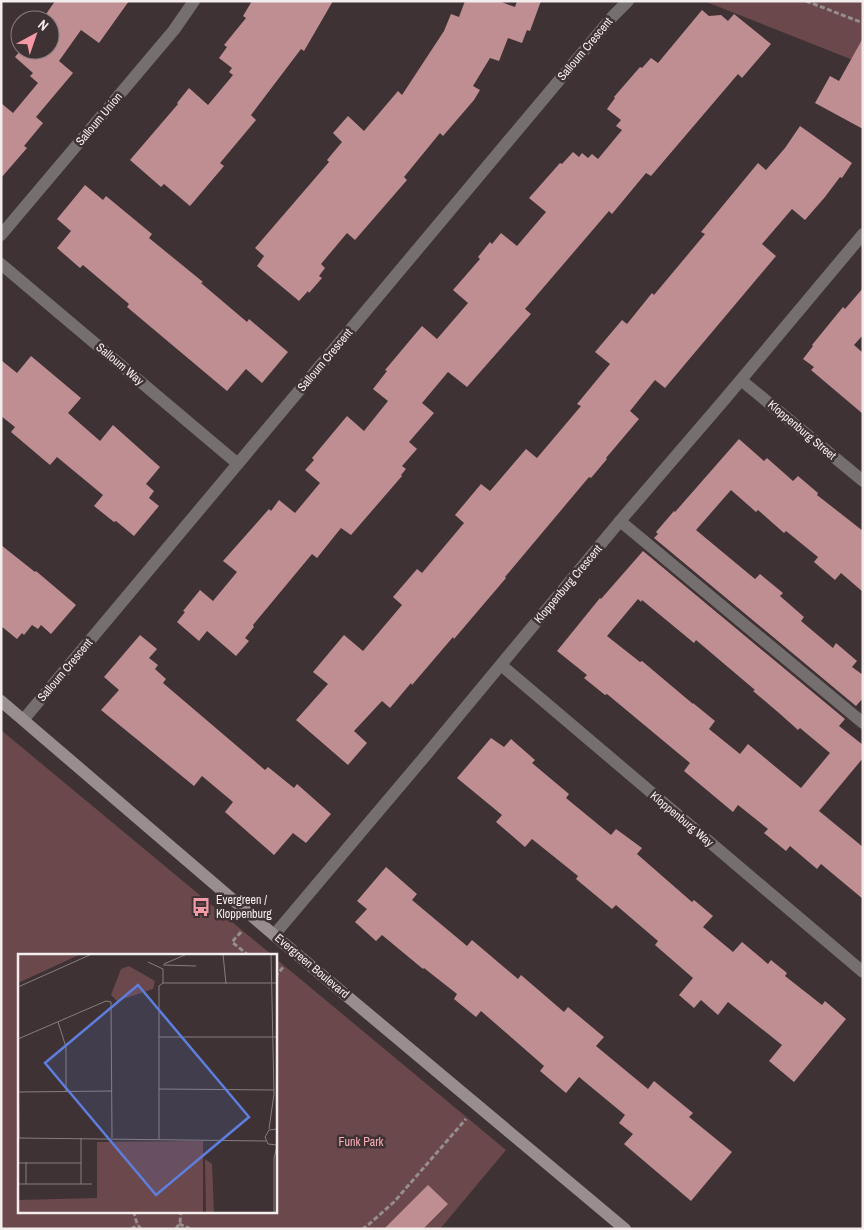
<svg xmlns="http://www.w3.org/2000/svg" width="864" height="1230" font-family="'Archivo Narrow',sans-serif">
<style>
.green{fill:#6b484c}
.building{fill:#bf8e93;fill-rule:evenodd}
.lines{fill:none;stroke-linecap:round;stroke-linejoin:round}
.path{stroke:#968d8e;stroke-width:3;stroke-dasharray:5 2.5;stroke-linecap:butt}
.lane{stroke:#756f6f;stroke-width:12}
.street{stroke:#756f6f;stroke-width:12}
.secondary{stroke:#988e8f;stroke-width:12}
.labels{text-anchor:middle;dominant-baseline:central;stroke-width:5;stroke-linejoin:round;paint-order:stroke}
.street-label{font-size:12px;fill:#f4eded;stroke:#3e3234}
.poi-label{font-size:12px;fill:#f4eded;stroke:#3e3234;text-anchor:start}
.park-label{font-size:12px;fill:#fbafb8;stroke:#3e3234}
.inset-road{fill:none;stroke:#877d7e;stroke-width:1}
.view{fill:#5e7ede;fill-opacity:0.15;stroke:#5e7ede;stroke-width:2.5}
.inset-edge{fill:none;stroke:#f4eded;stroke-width:2.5}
</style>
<rect width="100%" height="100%" fill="#3e3234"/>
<!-- green -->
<path class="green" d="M704,1H863V64Z
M1,730L272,955H19V1211H275V958L506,1150L440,1229H1Z"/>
<!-- building -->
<path class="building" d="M55,1H129L99,43L81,30L59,61L73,73L36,117L43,123L24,146L27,148L1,178V103L13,113L38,83L30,76L33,73L15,57L21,50H50V20H42Z
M252,1H333L304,51L301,49L251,115L256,120L220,163L224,166L190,206L164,184L161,187L130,160L178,104L177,103L189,88L208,105L233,75L229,72L232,68L219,58L227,47L224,45L246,18L243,16Z
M465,1H499L515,7L517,1H541L530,31L527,30L522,43L508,38L499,61L490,58L473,86L480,90L474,100L443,136L440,133L404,177L407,180L355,240L347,233L321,264L325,268L319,276L322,278L309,293L308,291L299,301L257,266L264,256L255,248L329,162L327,160L342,142L333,133L348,116L364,131L398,91L402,95L444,31L451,14L459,17Z
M702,10L709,16L721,15L728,21L734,14L771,44L742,78L738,74L651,176L646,173L612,214L609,211L525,309L531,314L467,387L448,372L422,403L434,413L409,442L417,449L402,466L406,469L401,475L402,476L351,535L341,528L317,558L312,554L253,625L254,627L245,638L249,641L236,656L207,631L199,641L177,622L185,612L183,611L200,590L213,601L237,572L223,561L269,509L271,511L279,500L295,513L320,483L305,470L314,460L312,458L347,416L364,431L388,401L373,389L387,371L385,370L422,326L437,339L468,303L453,290L480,259L478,257L490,242L492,244L501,233L517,246L546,212L529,198L560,163L562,164L573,152L579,157L582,153L588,158L592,154L598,159L622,130L616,126L621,120L607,109L615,98L614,97L640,67L642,68L651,58L658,63Z
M863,38V129L815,103L830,76L839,81Z
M800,126L852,163L842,178L840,177L825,197L805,220L792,209L762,244L776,256L665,388L655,380L630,411L639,419L606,458L607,459L591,478L589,477L505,577L506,578L454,639L453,637L412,685L411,683L390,708L382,701L354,731L367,743L348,765L296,720L328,684L313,672L344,635L363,651L402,605L393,597L417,569L422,573L464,523L455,515L481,484L490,491L526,449L537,458L581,406L577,404L610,364L595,352L622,320L627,324L652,293L654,295L705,234L701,232L758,163L766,170L785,148Z
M85,185L103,200L106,196L152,234L149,238L203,282L201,283L247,322L249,319L288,352L262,383L246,369L227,391L127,307L129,304L83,265L80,268L57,248L71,231L57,219Z
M863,288V335L854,345L863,353V414L811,370L814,367L803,359L813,346L812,345L843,307L845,309Z
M31,356L81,398L68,413L100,441L113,425L160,467L146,484L154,491L149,498L159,506L134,536L116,521L114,522L94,506L103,495L57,457L50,465L11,432L15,427L1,416V360L17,373Z
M739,439L764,461L767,458L793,481L798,476L818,493L817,495L863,531V592L841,573L835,580L814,562L818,557L786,531L784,533L758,510L756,512L731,490L696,530L755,579L760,574L783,593L780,596L804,617L801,621L833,648L836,643L857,661L852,667L863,675V698L856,706L654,538L658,534L656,532L674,511L675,512Z
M1,545L35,572L36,571L76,605L51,634L41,625L38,629L32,625L24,635L22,633L17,639L1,626Z
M643,551L845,719L839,726L863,745V758L819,811L863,847V899L821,864L817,869L790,846L786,851L764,833L768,829L738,805L733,812L684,771L690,763L607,694L605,695L584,678L587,675L557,651L600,598L601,599ZM638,599L641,602L642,600L694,643L696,640L755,690L753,691L779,713L798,730L800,728L830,753L801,788L748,744L740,754L709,729L715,721L693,703V704L642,661L640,662L607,636Z
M140,635L157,649L149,658L158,665L155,669L166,679L163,683L265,770L268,767L294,788L297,784L331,814L306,843L293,833L274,855L225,812L233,802L202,776L194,786L101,710L119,690L104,677Z
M491,738L504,747L511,739L535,760L532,763L569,794L566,798L611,835L616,829L642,848L637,854L692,902L694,900L713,916L703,927L733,952L742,942L768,964L771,960L787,973L785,976L822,1005L825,1001L846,1019L794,1082L769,1061L782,1045L728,1002L718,1015L701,1000L694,1008L679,995L693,978L655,945L658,941L616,905L612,909L576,879L578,876L532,839L525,847L496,822L502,815L457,778Z
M386,867L417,894L412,900L467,946L472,940L518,979L521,975L564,1012L568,1007L604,1037L596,1046L648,1089L654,1081L693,1113L689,1117L732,1152L691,1201L624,1144L633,1134L619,1123L625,1115L579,1077L566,1093L540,1071L544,1066L481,1011L476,1017L454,999L457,994L424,968L423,969L382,935L376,941L355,922L367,909L357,901Z
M428,1185L448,1204L423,1229H384Z"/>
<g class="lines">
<!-- path -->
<path class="path" d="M806,1L863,23
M241,932L232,942L248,955
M275,977L284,966
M134,1211C135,1218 136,1223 141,1229
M179,1224L191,1229
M131,1229L138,1225
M176,1229L180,1222L181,1211
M362,1229L367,1226L394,1202L466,1119"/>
<!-- lane -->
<path class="lane" d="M620,521L863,723"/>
<!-- street -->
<path class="street" d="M1,235L174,30L194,1
M1,264L238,464
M741,380L863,481
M501,665L863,972
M24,719L613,16L628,1
M274,935L421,761L620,521L724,400L863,234"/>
<!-- secondary -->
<path class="secondary" d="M1,701L274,935L625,1229"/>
</g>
<!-- icons -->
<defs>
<g id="bus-bare" transform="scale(1.5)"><path d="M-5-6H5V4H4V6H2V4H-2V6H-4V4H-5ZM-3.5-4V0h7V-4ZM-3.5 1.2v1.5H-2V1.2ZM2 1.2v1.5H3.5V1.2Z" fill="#f49aa6" stroke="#3e3234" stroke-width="2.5" paint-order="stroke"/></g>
</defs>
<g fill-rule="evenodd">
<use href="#bus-bare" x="201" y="907"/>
</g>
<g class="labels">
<!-- street labels -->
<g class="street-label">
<text transform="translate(585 49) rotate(-50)">Salloum Crescent</text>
<text transform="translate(99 119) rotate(-50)">Salloum Union</text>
<text transform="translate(325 360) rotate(-50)">Salloum Crescent</text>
<text transform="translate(120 364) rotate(40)">Salloum Way</text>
<text transform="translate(802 430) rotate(40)">Kloppenburg Street</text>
<text transform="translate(568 584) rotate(-50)">Kloppenburg Crescent</text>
<text transform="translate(65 670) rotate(-50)">Salloum Crescent</text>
<text transform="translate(682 819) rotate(40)">Kloppenburg Way</text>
<text transform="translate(312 966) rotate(40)">Evergreen Boulevard</text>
</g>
<!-- poi labels -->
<g class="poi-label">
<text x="216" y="900">Evergreen /<tspan x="216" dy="14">Kloppenburg</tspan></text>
</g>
<!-- park labels -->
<g class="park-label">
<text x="361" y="1142">Funk Park</text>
</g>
</g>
<!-- overview -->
<g transform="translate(18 954)">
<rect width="259" height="259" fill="#3e3234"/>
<path d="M0,0H63L0,29ZM111,12L137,27L135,35L99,47L93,41L103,15ZM185,187V259H0V246L79,244V188ZM187,205L194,210L196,259H188Z" fill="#6b484c"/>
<path class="inset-road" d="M205,0L208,30M130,8L145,15V29M146,10L169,0M145,11L178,12M0,33L74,0M40,68L48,93V137M141,83H258M0,85L88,47L93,48L94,184M0,96L1,184M141,135L256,136M1,138L94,137M251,175L256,140L253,0M259,175L251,176L247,183L250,190L259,191M0,184L248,187M63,184V230M141,185V32L145,29H259M0,209H63M0,230H74M8,230V208M256,259V204L259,192"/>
<path class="view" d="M120,31L231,163L138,241L27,109Z"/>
<rect width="259" height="259" class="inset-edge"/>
</g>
<!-- border -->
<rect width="864" height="1230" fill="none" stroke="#f4eded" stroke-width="5"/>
<!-- north arrow -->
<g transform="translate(35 35) rotate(40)"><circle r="24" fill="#3e3234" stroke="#877d7e"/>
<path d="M0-4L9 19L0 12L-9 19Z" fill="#f49aa6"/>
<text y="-8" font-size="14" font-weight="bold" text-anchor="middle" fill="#f4eded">N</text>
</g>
</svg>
